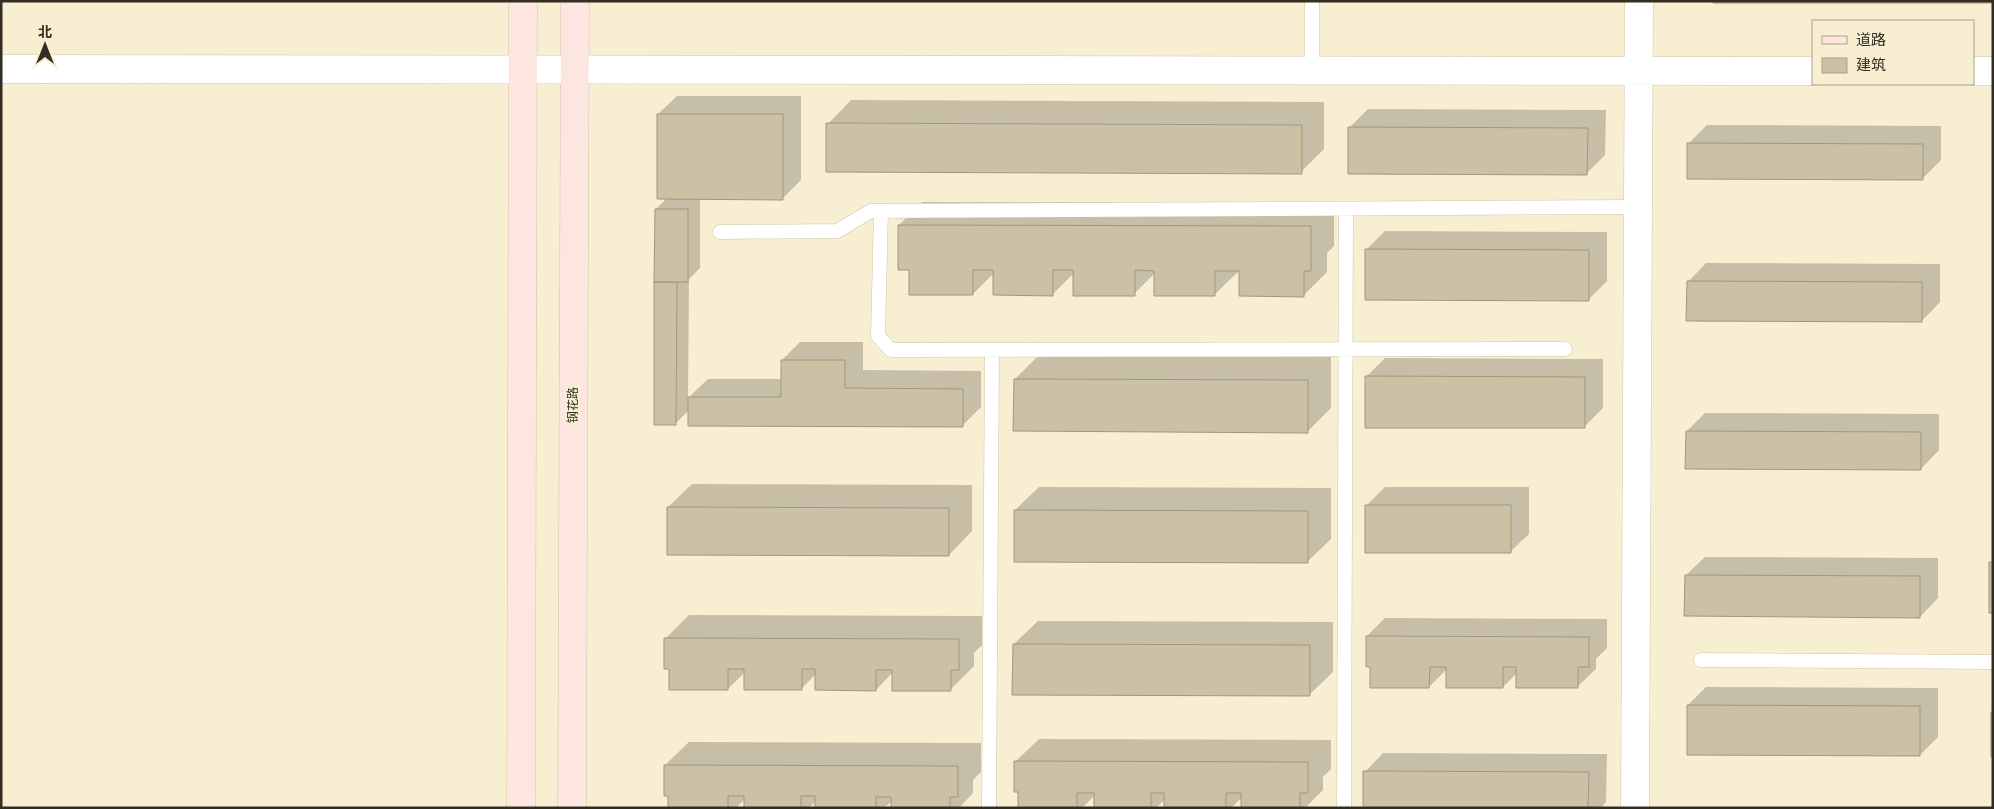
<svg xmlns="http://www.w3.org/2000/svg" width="1994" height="809" font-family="'Source Sans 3','Noto Sans SC',sans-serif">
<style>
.shadow{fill:#0003}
.building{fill:#cbc1a5;stroke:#a1987d}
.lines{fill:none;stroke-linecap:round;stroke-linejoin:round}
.service-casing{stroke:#cec4a8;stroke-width:15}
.tertiary-casing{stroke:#cec4a8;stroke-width:29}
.secondary-casing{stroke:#cec4a8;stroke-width:29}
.service{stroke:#fff;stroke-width:14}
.tertiary{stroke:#fff;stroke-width:28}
.secondary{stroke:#fee6e0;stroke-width:28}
.labels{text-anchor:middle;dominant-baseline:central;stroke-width:5;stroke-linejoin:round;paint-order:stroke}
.street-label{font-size:12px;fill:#322e23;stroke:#f8eed1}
</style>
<rect width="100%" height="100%" fill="#f8eed1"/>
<!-- shadow -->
<path class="shadow" d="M677,96H801V180L783,198H700V268L689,279L688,398L708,379H782V360L800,342H863V370L981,371V407L962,426L689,410L675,424L656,209L667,198L658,114Z
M851,100L1324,102V149L1301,172L828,124Z
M1368,109L1606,110L1605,155L1587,173L1349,128Z
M1707,125L1941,126V160L1922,179L1689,143Z
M922,202L1334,203V246L1327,253V272L1304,295L1238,269V272L1214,295L1155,273L1134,294L1074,273L1053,294L995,272L973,294L910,268L899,225Z
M1385,231L1607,232V281L1589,299L1367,249Z
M1706,263L1940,264V302L1922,321L1688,282Z
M1038,356L1331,357V408L1308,431L1015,379Z
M1385,358L1603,359V408L1584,427L1366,377Z
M1705,413L1939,414V450L1921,469L1687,431Z
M692,484L972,485V531L949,555L668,507Z
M1039,487L1331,488V539L1307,562L1015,510Z
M1385,487H1529V534L1510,552L1367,505Z
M1705,557L1938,558V598L1920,617L1686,575Z
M689,615L982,616V645L974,653V666L950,690L893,672L876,690L816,674L801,689L746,671L728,689L670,668L666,638Z
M1385,618L1607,619V648L1596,659V669L1577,687L1518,672L1503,687L1447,669L1429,687L1371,666L1367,636Z
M1038,621L1333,622V672L1309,695L1014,644Z
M1706,687L1938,688V737L1920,755L1688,705Z
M1039,739L1331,740V769L1323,777V790L1305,808H1242L1243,796L1231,808H1166V798L1156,808H1095V795L1082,808H1019V791L1015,762Z
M689,742L981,743V772L973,780V793L959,808H893V800L884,808H816V801L809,808H745V799L736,808H669L665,765Z
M1383,753L1607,754L1606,802L1601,808H1365V772Z"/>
<!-- building -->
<path class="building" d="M1713,1H1993V3H1713Z
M657,114H783V200L657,199Z
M826,123L1302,125V174L826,172Z
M1348,127L1588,128L1587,175L1348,174Z
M1687,143L1923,144V180L1687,179Z
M655,209H688V282H654Z
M898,225L1311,226V271H1304V297L1239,296V271H1215V296H1154V271L1135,270V296H1073V270H1053V296L993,295V270H973V295H909V270H898Z
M1365,249L1589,250V301L1365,300Z
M1687,281L1922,282V322L1686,321Z
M654,282H677L676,425H654Z
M781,360H845V388L963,389V427L688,426V397H781Z
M1365,376L1585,377V428H1365Z
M1014,379L1308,380V433L1013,431Z
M1686,431L1921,432V470L1685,469Z
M1365,505H1511V553H1365Z
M667,507L949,508V556L667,555Z
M1014,510L1308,511V563L1014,562Z
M1989,562H1993V613H1989Z
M1685,575L1920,576V618L1684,616Z
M1366,636L1589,637V667H1578V688H1516V667H1503V688H1446V667H1430L1429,688H1370V667H1366Z
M664,638L959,639V670H951V691H892V670H876V691L815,690V669H802V690H744V669H728V690H669V669H664Z
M1013,644L1310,645V696L1012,695Z
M1687,705L1920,706V756L1687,755Z
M1991,712H1993V757H1991Z
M1014,761L1308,762V793H1300V808H1241V793H1226V808H1164V793H1151V808H1094V793H1077V808H1018V792H1014Z
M664,765L958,766V797H950V808H891V797H876V808H815V796H801V808H744V796H728V808H668V796H664Z
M1363,771L1589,772L1588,808H1363Z"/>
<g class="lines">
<!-- service casing -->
<g class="service-casing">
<path id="service" d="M1312,71V1
M881,211L878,336L891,350L1565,349
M720,232L837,231L871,211L1638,207
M1701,660L1993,662
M989,808L992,350
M1344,808L1346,209"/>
</g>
<!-- tertiary casing -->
<g class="tertiary-casing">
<path id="tertiary" d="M1,69L1813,71
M1973,71H1993
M1635,808L1639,1"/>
</g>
<!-- secondary casing -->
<g class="secondary-casing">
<path id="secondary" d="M521,808L523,1
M572,808L575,1"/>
</g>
<!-- service -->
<use href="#service" class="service"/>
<!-- tertiary -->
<use href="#tertiary" class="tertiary"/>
<!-- secondary -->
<use href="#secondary" class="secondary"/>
</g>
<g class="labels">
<!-- street labels -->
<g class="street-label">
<text transform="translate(573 405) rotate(-90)">钢花路</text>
</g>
</g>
<!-- border -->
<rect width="1994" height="809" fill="none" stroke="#322e23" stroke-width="5"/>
<!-- legend -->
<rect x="1812" y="20" width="162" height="65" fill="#f8eed1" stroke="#a9a18b"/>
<rect x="1822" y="36" width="25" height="8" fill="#fee6e0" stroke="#a9a18b"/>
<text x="1856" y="45" font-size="15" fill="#322e23">道路</text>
<rect x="1822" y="58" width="25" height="15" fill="#cbc1a5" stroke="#a9a18b"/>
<text x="1856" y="70" font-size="15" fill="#322e23">建筑</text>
<!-- north arrow -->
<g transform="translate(45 45)" stroke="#f8eed1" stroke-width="4" paint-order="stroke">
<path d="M0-4L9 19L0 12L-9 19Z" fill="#322e23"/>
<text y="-8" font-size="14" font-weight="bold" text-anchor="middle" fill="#322e23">北</text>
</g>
</svg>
